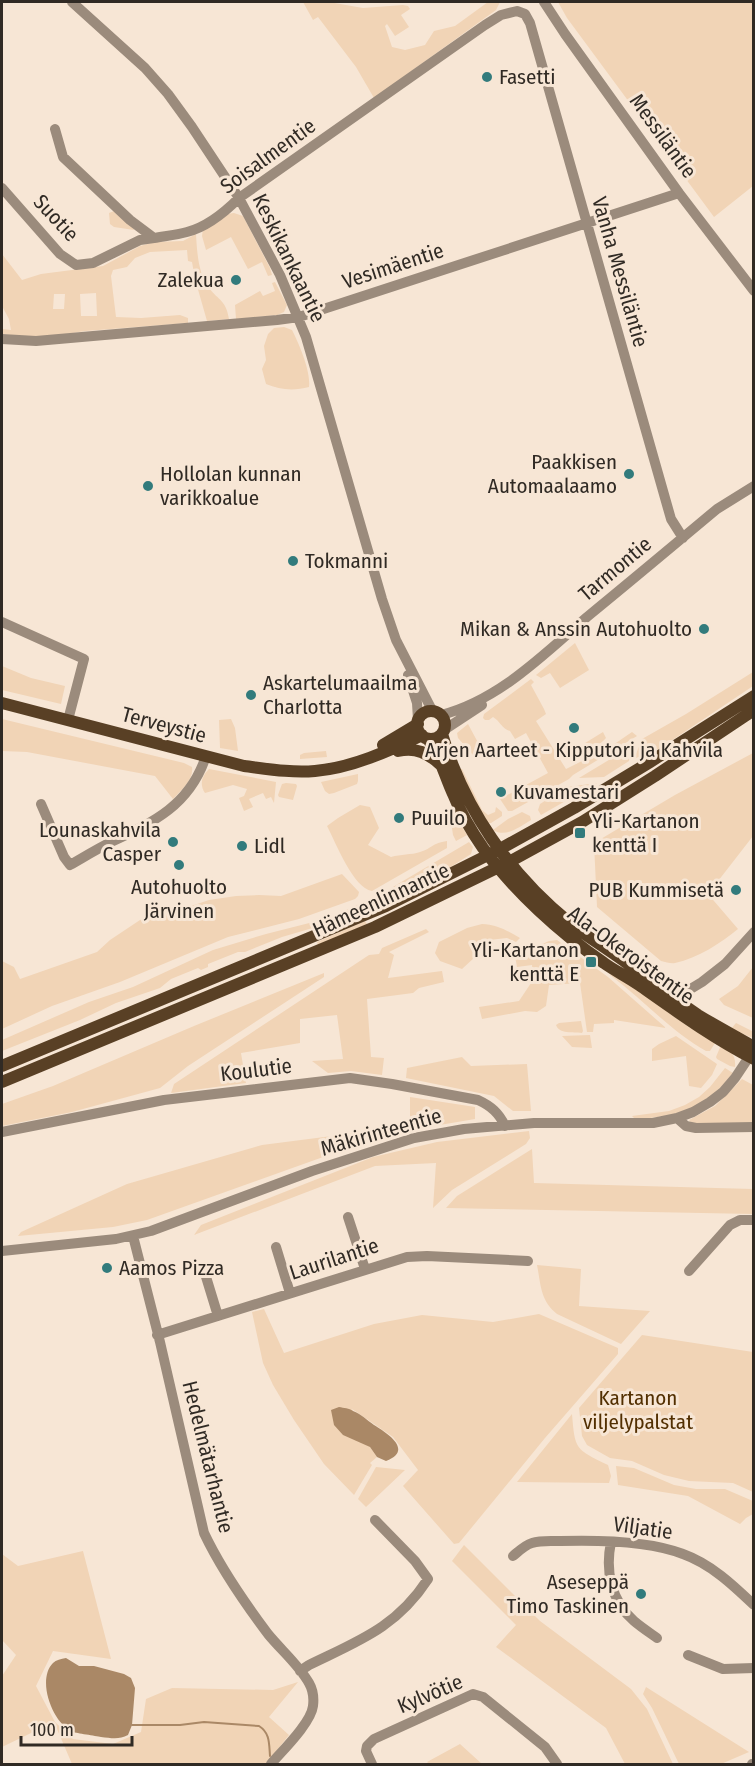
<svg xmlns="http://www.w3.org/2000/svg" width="755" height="1766" font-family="'Fira Sans Condensed',sans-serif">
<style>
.green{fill:#f1d4b6;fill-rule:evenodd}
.water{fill:#a86}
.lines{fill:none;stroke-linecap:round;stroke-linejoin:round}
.stream{stroke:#a86;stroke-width:2}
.minor{stroke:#9b8b7c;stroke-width:10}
.major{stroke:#594025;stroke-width:12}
.poi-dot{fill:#327b7c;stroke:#f7e6d5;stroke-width:2}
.labels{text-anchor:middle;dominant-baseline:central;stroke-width:6;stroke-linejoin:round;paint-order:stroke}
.poi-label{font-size:21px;fill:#302a24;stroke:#f7e6d5;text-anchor:start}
.street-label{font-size:21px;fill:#302a24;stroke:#f7e6d5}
.park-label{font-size:21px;fill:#522f01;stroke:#f7e6d5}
</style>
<rect width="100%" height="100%" fill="#f7e6d5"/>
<!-- green -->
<path class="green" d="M303,2H329L363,8L403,5L408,6L410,9L401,15L409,27L395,36L387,24L385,26L392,47L405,50L425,45L434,31L455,26L488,2H500L496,10L374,98L356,67L318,17L313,20Z
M558,2H753V186L714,217L567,18Z
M114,211L133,227L134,230L114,227L110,224L109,213Z
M234,213L243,216L270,268L272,275L268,276L262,262L248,269L231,237L206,250L202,236L203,229L227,214Z
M196,234C197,251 198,274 209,288C219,301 226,300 229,319L207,321L195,279L192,262L188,261L187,250L150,252L135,258L127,267L113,270L111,276L116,317L141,318L180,315L188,318V323L85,331L54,336H19L2,334V329L11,330L9,319L2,306V254L22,280L41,274L103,266L140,246L155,242L183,241ZM96,293L97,316H81L80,294ZM54,294H65L64,309H53Z
M275,282L287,305L284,312L277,315L236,319L235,305L260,291L263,296L275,291L272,283Z
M284,327L292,330C299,344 311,371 309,387C294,391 280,390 266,384L262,369L266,360L264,346L268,334L274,328Z
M575,643L589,670L560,688L550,673L541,678L536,675Z
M2,666L31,678L65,686L61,704L2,690Z
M753,672V686L659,749L634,759L642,739L686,714Z
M531,679L534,682L531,685L544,709L546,714L536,721L566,769L610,747L632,732L637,736L573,775L569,779L512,811H508L500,799L548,773L526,733L515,739L510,731C502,729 500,721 493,717L489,720H485L483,718L484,714Z
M2,719L184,763L192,767C194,780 181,790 173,799L155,776L27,752L2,751Z
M231,719L235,728L238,751L220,748L219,720Z
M468,724L482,750L473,755L458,738L457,733Z
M603,732L606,738C600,745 587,753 577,752V748Z
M632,746L629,761L604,777L579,778Z
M326,751L327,757L300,759V755L304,753Z
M753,753V836L708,894L738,929C721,943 698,958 675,963C671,964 666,962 661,961L597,907L594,843L675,795Z
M209,769L276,782L274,803L271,797L266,799L263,793L249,799L253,807L244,811L239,798L244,796L247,789L233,785L205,793C199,784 202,776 209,769Z
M458,769H462L482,810L488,815L495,812L496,807L502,812V816L491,823H486Z
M358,774V781L357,784L334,793L329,794L325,791L321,782Z
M286,783L296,784L297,786L293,800L279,797L278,795L282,784Z
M597,783L541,815L538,810L540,804L567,787Z
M360,805L370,807L379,828L368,845L391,857C401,854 411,855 420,852C433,848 432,843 447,841V848L372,891C353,888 336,843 327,826L338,818Z
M451,807L467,835L456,841L453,835L449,808Z
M522,812L530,816L531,820C519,827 506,838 493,830L508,819Z
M469,842L473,847L471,854L446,870L407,889L316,927L282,937L245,952H238L208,964V967L201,970L198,968L171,979L160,988L116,1003L80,1020L2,1051V1040L89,1002L133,987L213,950L266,934L329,918L381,894Z
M342,874L359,892L358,896L355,899L299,919L228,937L120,982L52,1006L2,1029V961L14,967L20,979L97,952L110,940L152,912H173L209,900L236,896L259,895L281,896Z
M365,921L367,924L318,945L317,942Z
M482,924C496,924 508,931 520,938L516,942L507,938L480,941L473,947L475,957L462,969L440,961L435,953L439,942L467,928Z
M426,929L429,932L389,952L394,955L388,978L442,971L444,982L419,988L413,993L367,999L371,1057L384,1058L382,1075L351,1071L328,1073L312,1061L343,1059L337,1015L300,1019V1043L241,1053L246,1083L171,1093L174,1084L369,955L379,954L382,948Z
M557,940L608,977L666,1028L614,1020V1023L594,1024L593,1032H587L580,983L549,985L546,1006L537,1012L525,1011L482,1019L479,1007L519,1001L533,980L532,965L517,967L515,956L549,941Z
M753,967V1018L724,1005L719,999L738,986Z
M324,973V977L188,1066L160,1088L72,1112L2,1126V1104L53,1086L194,1026Z
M611,974L632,986L690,1028H693L715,1043L710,1051H706C670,1031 643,999 610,975Z
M581,1021L583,1031L582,1033C573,1032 559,1034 556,1025L559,1023Z
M736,1023L752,1031L753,1038L731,1029Z
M590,1035L592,1048L572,1047L562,1036Z
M676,1036L717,1064L712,1075L701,1088L689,1086L686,1056L652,1061V1049L659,1044Z
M721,1045C731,1052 736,1054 735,1067L730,1066L717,1059L716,1057Z
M462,1057L471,1066L527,1064L531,1111H513L494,1096L406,1078L407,1068Z
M725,1068L733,1073C727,1080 721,1088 714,1094C694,1113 661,1118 635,1119L632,1116L669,1111L685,1105L699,1097L710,1087Z
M742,1079L753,1085V1125L692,1124L689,1120L715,1106Z
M410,1097L475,1107V1119L416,1129L365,1142L147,1220L113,1227L18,1236L21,1232L127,1184L262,1145L410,1126Z
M529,1131L530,1138L526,1144L452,1190L433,1208L436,1163L375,1166L194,1235L201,1225L373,1157L437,1142Z
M532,1149L534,1183L753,1189V1214L446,1208L457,1196Z
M537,1265L581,1269L579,1306L650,1311L621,1344L557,1314C540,1300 541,1285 537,1265Z
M264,1309L284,1353L374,1324L422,1315L493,1322L539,1314L618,1348V1354L545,1438L459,1543L454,1544L403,1486L418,1470L393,1437L352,1409L370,1447L377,1457L370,1463L372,1465L354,1495L324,1464L294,1420L273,1385L263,1363L252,1312Z
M642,1335L753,1352V1492L733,1483L689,1481L664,1475L632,1461L610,1458L587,1445L582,1436L579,1408Z
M572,1414C575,1450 575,1449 608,1465L611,1476L609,1483L517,1482Z
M616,1466L634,1468L674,1485L696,1489H725L753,1501V1514L746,1518L740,1524L688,1496L618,1485Z
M376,1467L405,1470L366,1507L358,1499Z
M464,1545L540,1621L631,1689L647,1709L673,1764H625L606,1728L496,1647L516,1625L452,1561Z
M83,1551L111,1659L53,1651L36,1686L55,1722L73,1739L113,1744L141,1732L146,1699L172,1688L273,1690L298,1682L269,1717L289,1735L266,1764H72L54,1722L2,1747V1676L16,1655L2,1640V1554L18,1566Z
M646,1687L749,1752L721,1764H679L652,1708L643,1694Z
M460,1744L482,1764H429L427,1762Z"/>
<!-- water -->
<path class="water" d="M339,1407C344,1408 349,1408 353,1411C361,1414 367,1420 374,1425C387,1433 414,1450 386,1461L377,1457L370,1447L343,1435L334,1425L331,1410Z
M66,1658L79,1666H94L124,1674L131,1678L135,1688L132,1725L128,1735C119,1740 111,1738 101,1737C96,1736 76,1733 73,1732C53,1724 36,1680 53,1663C56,1660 61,1659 66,1658Z"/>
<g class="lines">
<!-- stream -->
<path class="stream" d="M132,1725H180L204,1722L259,1726C270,1733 269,1743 270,1756"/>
<!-- minor -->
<path class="minor" d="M72,2L145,68L168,94L192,127L239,198L280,275L306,337L382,599L396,640L433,712
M544,2L565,34L679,193L754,291
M55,129L63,157L130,220L154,238C165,236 176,235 187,232C207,227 225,212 239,198L485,25L501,15L517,11L525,14L530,23L671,519L683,538
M2,188L60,254L76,265L93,263L140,240L154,238
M2,339L36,341L277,320L299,317L679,193
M2,622L84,659L68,720
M408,675L417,703L418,720
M441,715C499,700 543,655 587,617C631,581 674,545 717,509L754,486
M444,730L482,705
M41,804L64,857L70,865C84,857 97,849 111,842C154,822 190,805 206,756
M669,1002L702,982L725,964L754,932
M677,1118L686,1126L696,1128L754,1127
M2,1132L164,1100L350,1078L392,1084L478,1100C491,1106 499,1113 505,1126
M348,1217L365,1269
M133,1236L160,1342L204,1533C221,1569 244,1602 268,1634C281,1650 299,1665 309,1683C313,1690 314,1698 313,1706C311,1723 282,1751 271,1764
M276,1247L290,1293
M2,1251L116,1239L151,1231L312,1171L414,1138L464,1129L534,1123H653L677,1118L693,1112L710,1102L723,1092L735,1078L753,1051
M203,1267L218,1316
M689,1271L730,1225L740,1220H754
M157,1335L407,1257L427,1256L528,1261
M611,1542C605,1571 611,1601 634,1621C641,1627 650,1633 657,1638
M513,1556C519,1551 525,1545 532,1543C541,1540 551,1541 560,1541C595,1540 650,1541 683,1554C711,1564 733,1585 754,1605
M688,1655L723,1669L754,1668
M300,1671L309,1665C358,1641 396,1628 428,1579L415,1561L375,1520
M372,1764L366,1751L367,1746L374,1739L473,1694L483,1697L545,1747L557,1764
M752,1764H754"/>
<!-- major -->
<path class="major" d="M2,703L244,766C268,769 291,773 315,771C351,768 389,751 422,735
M417 725a14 14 0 1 1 28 0a14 14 0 1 1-28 0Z
M442,734C464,809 510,875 571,924C588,937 606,948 624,961C649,978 672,998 698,1015C716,1026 735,1036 754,1047
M428,739C440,756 445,777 454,796C461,814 472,832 483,848C514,891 560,933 604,963C615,971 628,977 639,985C676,1011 713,1038 754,1059
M383,745L418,724
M398,751C416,747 428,753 441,765
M2,1066L386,906L500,849L574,808L650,762L754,696
M2,1082L375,927L509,862L582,822L655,776L754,710"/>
</g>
<!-- markers -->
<g class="poi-dot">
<circle cx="487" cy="77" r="6"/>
<circle cx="236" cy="280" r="6"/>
<circle cx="629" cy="474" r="6"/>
<circle cx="148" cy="486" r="6"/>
<circle cx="293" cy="561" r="6"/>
<circle cx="704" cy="629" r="6"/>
<circle cx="251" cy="695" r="6"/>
<circle cx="574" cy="728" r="6"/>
<circle cx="501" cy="792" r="6"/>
<circle cx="399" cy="818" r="6"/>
<rect x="574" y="827" width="12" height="12" rx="3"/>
<circle cx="173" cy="842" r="6"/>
<circle cx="242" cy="846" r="6"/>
<circle cx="179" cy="865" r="6"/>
<circle cx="736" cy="890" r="6"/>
<rect x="585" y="956" width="12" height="12" rx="3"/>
<circle cx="107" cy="1268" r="6"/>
<circle cx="641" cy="1594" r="6"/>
</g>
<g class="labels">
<!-- poi labels -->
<g class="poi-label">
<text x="499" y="77">Fasetti</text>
<text x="224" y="280" text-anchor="end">Zalekua</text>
<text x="617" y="462" text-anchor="end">Paakkisen<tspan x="617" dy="24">Automaalaamo</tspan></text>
<text x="160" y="474">Hollolan kunnan<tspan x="160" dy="24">varikkoalue</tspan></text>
<text x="305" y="561">Tokmanni</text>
<text x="692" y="629" text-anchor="end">Mikan &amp; Anssin Autohuolto</text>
<text x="263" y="683">Askartelumaailma<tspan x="263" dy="24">Charlotta</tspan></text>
<text x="574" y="750" text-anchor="middle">Arjen Aarteet - Kipputori ja Kahvila</text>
<text x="513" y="792">Kuvamestari</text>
<text x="411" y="818">Puuilo</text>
<text x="592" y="821">Yli-Kartanon<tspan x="592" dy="24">kenttä I</tspan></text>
<text x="161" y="830" text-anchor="end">Lounaskahvila<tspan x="161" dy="24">Casper</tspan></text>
<text x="254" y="846">Lidl</text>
<text x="179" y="887" text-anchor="middle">Autohuolto<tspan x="179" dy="24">Järvinen</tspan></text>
<text x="724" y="890" text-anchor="end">PUB Kummisetä</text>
<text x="579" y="950" text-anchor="end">Yli-Kartanon<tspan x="579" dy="24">kenttä E</tspan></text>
<text x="119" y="1268">Aamos Pizza</text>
<text x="629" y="1582" text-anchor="end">Aseseppä<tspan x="629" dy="24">Timo Taskinen</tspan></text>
</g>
<!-- street labels -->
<g class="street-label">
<text transform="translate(663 136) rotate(54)">Messiläntie</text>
<text transform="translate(268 156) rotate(-36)">Soisalmentie</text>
<text transform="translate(56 218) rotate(47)">Suotie</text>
<text transform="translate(289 258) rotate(64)">Keskikankaantie</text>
<text transform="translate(393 266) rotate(-18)">Vesimäentie</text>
<text transform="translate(620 272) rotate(74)">Vanha Messiläntie</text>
<text transform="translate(615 569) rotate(-40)">Tarmontie</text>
<text transform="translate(164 725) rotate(15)">Terveystie</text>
<text transform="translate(381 900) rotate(-25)">Hämeenlinnantie</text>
<text transform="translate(631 955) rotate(36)">Ala-Okeroistentie</text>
<text transform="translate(256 1070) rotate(-7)">Koulutie</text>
<text transform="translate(381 1132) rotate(-16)">Mäkirinteentie</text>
<text transform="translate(334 1259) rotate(-18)">Laurilantie</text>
<text transform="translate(208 1457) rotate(76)">Hedelmätarhantie</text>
<text transform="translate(643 1528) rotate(8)">Viljatie</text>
<text transform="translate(430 1694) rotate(-23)">Kylvötie</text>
</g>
<!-- park labels -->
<g class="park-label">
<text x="638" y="1398">Kartanon<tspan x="638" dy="24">viljelypalstat</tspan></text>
</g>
</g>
<!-- border -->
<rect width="755" height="1766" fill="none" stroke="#302a24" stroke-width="6"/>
<!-- scale -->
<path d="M21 1736v9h111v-9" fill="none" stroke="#302a24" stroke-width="3"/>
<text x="30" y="1736" font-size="18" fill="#302a24" stroke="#f7e6d5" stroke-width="4.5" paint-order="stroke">100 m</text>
</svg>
